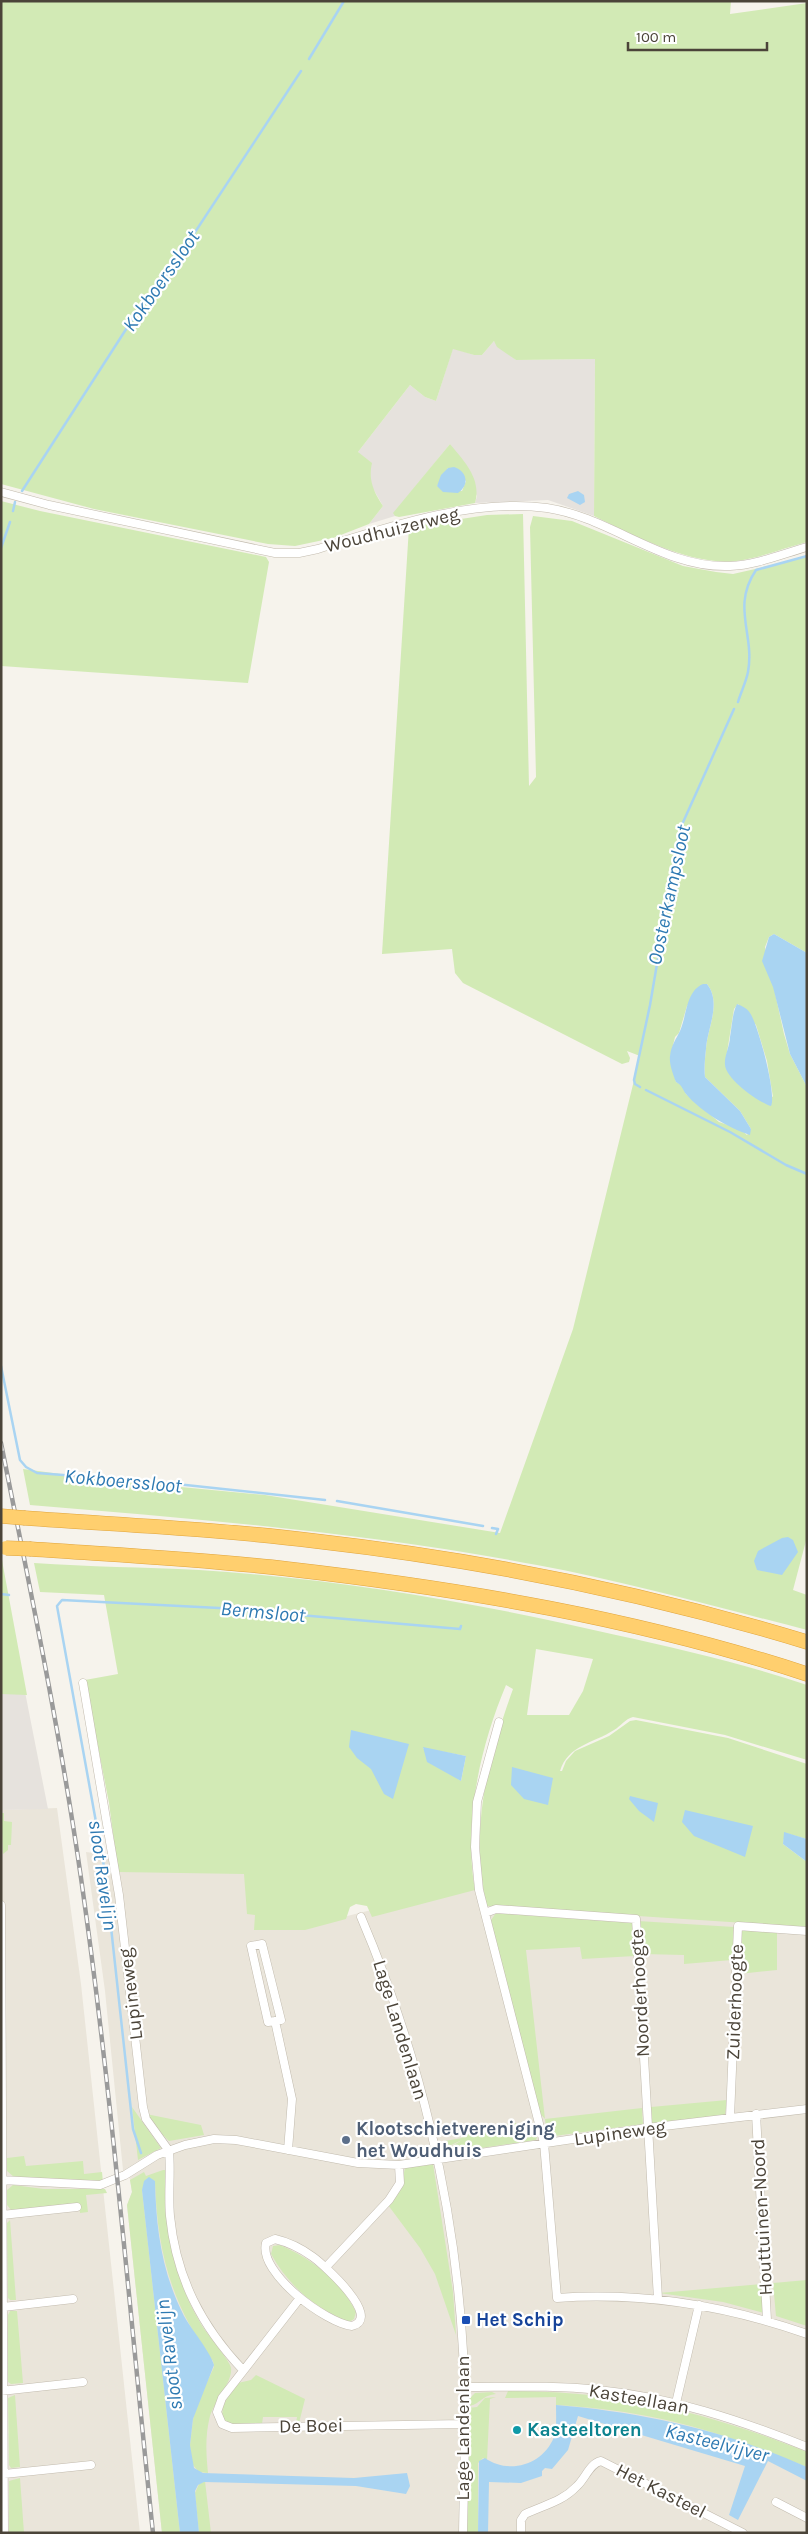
<svg xmlns="http://www.w3.org/2000/svg" width="808" height="2534" font-family="Karla,sans-serif">
<style>
.residential{fill:#eae5da}
.industrial{fill:#e6e2dd}
.green{fill:#d2eab5;fill-rule:evenodd}
.water{fill:#a9d4f2}
.lines{fill:none;stroke-linecap:round;stroke-linejoin:round}
.stream{stroke:#a9d4f2;stroke-width:2.5}
.street-casing{stroke:#c2bbae;stroke-width:9}
.highway-casing{stroke:#e0a43c;stroke-width:15}
.street{stroke:#fff;stroke-width:8}
.highway{stroke:#ffcf6e;stroke-width:14}
.rail-casing{stroke:#9a9a9a;stroke-width:4.5}
.rail{stroke:#fff;stroke-width:2.5;stroke-dasharray:8;stroke-linecap:butt}
.highway-bridge-casing{stroke:#e0a43c;stroke-width:15;stroke-linecap:butt}
.highway-bridge{stroke:#ffcf6e;stroke-width:14}
.service-dot{fill:#5c6f8a;stroke:#fff;stroke-width:2}
.transit-dot{fill:#1a4fb4;stroke:#fff;stroke-width:2}
.culture-dot{fill:#0f9aa8;stroke:#fff;stroke-width:2}
.labels{text-anchor:middle;dominant-baseline:central;stroke-width:4.5;stroke-linejoin:round;paint-order:stroke}
.street-label{font-size:19px;fill:#4b4439;stroke:#fff}
.service-label{font-size:19px;font-weight:bold;fill:#4e5e75;stroke:#fff;text-anchor:start}
.transit-label{font-size:19px;font-weight:bold;fill:#164399;stroke:#fff;text-anchor:start}
.culture-label{font-size:19px;font-weight:bold;fill:#0d838f;stroke:#fff;text-anchor:start}
.water-label{font-size:20px;font-style:italic;fill:#2e7ab2;stroke:#fff}
</style>
<rect width="100%" height="100%" fill="#f6f3ec"/>
<!-- residential -->
<path class="residential" d="M57,1808L81,1984L140,2533H1V1810Z
M86,1852L257,1874L323,1922L460,1888L487,1886L807,1926V2533H162L127,2205L132,2192L130,2179L123,2170L105,1991Z"/>
<!-- industrial -->
<path class="industrial" d="M494,341L516,360L595,359L594,516L548,500L475,503L477,496L450,444L394,513L395,516L369,524L383,506L371,485L370,472L358,452L410,385L425,397L436,401L453,348L474,355H482Z
M1,1584L4,1585L48,1809L1,1810Z"/>
<!-- green -->
<path class="green" d="M1,1H731L730,14L807,3V542C784,548 760,558 736,561C691,566 633,535 594,516L595,359L516,360L497,347L494,341L482,355H474L453,349L436,401L425,397L410,385L358,452L372,463C368,481 374,492 383,506L369,524L333,538L295,546L268,544L94,509L1,484Z
M450,444C464,461 482,479 475,503L399,517L395,516L393,513ZM448,468L466,481L462,491L437,486Z
M1,501L40,511L266,557L269,562L248,683L1,666Z
M523,514L529,786L536,777L530,527L533,516L572,521L683,566L716,572L733,574L807,557V953L774,934L769,937L765,947L784,1034L790,1054L807,1087V1537L793,1590L807,1595V1630C717,1607 628,1582 537,1565C369,1533 200,1519 30,1505L23,1469L98,1479L265,1495L500,1533L573,1329L640,1056L627,1051L630,1058L629,1062L622,1064L463,983L455,973L452,949L382,954L409,527L487,515ZM707,984C722,1003 707,1029 706,1049C705,1058 704,1069 705,1077L740,1111L751,1129L747,1135L740,1129L719,1122L686,1094L682,1085L676,1082L670,1058L675,1037L679,1033L687,1006ZM738,1004L756,1025L767,1061L773,1097L725,1065L734,1009Z
M1,1555L27,1695L1,1694Z
M34,1563C89,1567 144,1567 199,1570C339,1579 479,1603 616,1635C680,1649 744,1664 807,1685V1760L725,1735L633,1717C625,1719 621,1726 614,1730C594,1743 568,1745 560,1771H562L566,1761L575,1751L609,1736L630,1721L636,1720L728,1738L807,1764V1839L785,1833L783,1844L807,1862V1927L487,1906C469,1831 487,1761 513,1689L506,1685C480,1747 463,1823 475,1890L372,1917L367,1906L356,1904L350,1907L346,1919L305,1930H254L255,1915L247,1914L244,1874L118,1872L109,1803L85,1680L118,1674L104,1595L40,1592ZM536,1649L593,1659L583,1691L569,1715H527ZM423,1748L466,1756L461,1781L446,1771Z
M1,1813H4V1821L12,1822L11,1845H8V1850L3,1854Z
M496,1913L632,1923L635,1956L582,1959L580,1947L526,1950L545,2119L642,2108L643,2124L547,2137L545,2119L538,2111L491,1920Z
M638,1921L734,1927L732,1960L684,1964V1955L642,1954Z
M741,1929L777,1933V1970L739,1974Z
M727,2100L725,2115L652,2123L651,2107Z
M132,2107L161,2148L138,2160Z
M146,2114L201,2125L204,2135L169,2141L164,2136L162,2138Z
M516,2123L518,2130L535,2128L537,2136L518,2132L537,2137L536,2140L448,2153L447,2149L462,2140L447,2147L445,2141L462,2138L460,2129Z
M24,2156L26,2166L83,2161L84,2174L102,2172L103,2182L14,2177L7,2171V2158Z
M433,2164L453,2292L456,2335L435,2274L420,2248L388,2205L400,2191L405,2168Z
M163,2170H167C166,2225 172,2276 201,2324C206,2333 231,2362 231,2368C233,2381 215,2401 210,2416C205,2435 206,2454 208,2473L199,2472L192,2464L190,2445L193,2419L199,2399L214,2367L213,2361C171,2305 157,2250 155,2181L147,2179L142,2190L180,2533H162L127,2205L132,2192L130,2180L144,2172L146,2176Z
M13,2185L44,2189H105L107,2193L86,2195L88,2212L80,2213L79,2204L12,2211L7,2205V2190Z
M10,2220L16,2300H10L8,2298L7,2223Z
M280,2245C312,2259 340,2280 356,2312L354,2319L349,2322C314,2308 289,2286 271,2254L273,2246Z
M807,2280V2326L776,2316L773,2283Z
M762,2284L764,2313L723,2302L659,2293Z
M10,2311H17L23,2383L11,2384L8,2382V2315Z
M256,2375L305,2399L299,2423H296L297,2417H263L262,2424H231L224,2420C218,2407 230,2393 238,2383L251,2380Z
M508,2391C617,2391 705,2411 807,2452V2467C755,2446 702,2426 647,2416C617,2410 586,2407 556,2405V2397L505,2398Z
M492,2392L496,2394C480,2396 480,2405 468,2406L469,2399L475,2393Z
M15,2395L20,2467L11,2468L9,2465L8,2398Z
M496,2397L490,2399L487,2460L483,2458L478,2463V2533H467L468,2408L477,2407L485,2398Z
M20,2478L24,2533H9V2481Z
M205,2481L211,2533H199L195,2493L199,2484Z"/>
<!-- water -->
<path class="water" d="M454,467C467,471 470,485 458,493L443,492L437,486L441,475L448,468Z
M578,491L584,495L585,502L580,505L567,498L569,494Z
M774,934L807,953V1087L790,1054L773,987L762,961L769,937Z
M703,984H707C722,1003 707,1029 706,1049C705,1058 704,1069 705,1077L740,1111L751,1129L750,1135C729,1128 701,1112 686,1094C682,1089 683,1086 676,1082C673,1074 669,1064 670,1056C671,1046 676,1039 680,1031C687,1015 686,991 703,984Z
M737,1004C742,1006 747,1008 750,1013C758,1024 777,1095 771,1106C758,1102 726,1079 725,1065C724,1056 730,1046 730,1037C732,1027 732,1014 737,1004Z
M788,1537L793,1540L798,1552L782,1575L757,1570L754,1561L758,1551L782,1538Z
M351,1730L409,1744L393,1799L384,1794L371,1769L357,1758L349,1747Z
M423,1747L466,1756L461,1781L427,1762Z
M512,1767L553,1778L548,1805L524,1799L511,1785Z
M630,1796L658,1803L654,1822L639,1811L629,1799Z
M685,1810L753,1826L745,1857L694,1836L682,1822Z
M784,1832L807,1839V1862L783,1844Z
M149,2177L155,2181C156,2229 162,2273 184,2316C192,2330 211,2353 214,2365L193,2419L190,2445L194,2468L203,2473L354,2478L407,2473L410,2486L406,2494L356,2486L204,2482L198,2485L195,2491L199,2533H180L142,2190L144,2181Z
M556,2405C643,2412 727,2431 807,2467V2481L768,2461L738,2520L729,2515L745,2466L578,2416L568,2450L552,2469L545,2468L542,2471V2476L521,2483L489,2482L488,2533H478L479,2461L485,2458C509,2475 543,2465 554,2437C557,2427 556,2415 556,2405Z"/>
<g class="lines">
<!-- stream -->
<path class="stream" d="M309,59L344,1
M22,491L141,306L151,299L301,71
M13,511L15,502
M1,548L10,522
M738,702C741,692 746,682 748,672C755,634 731,607 756,570L807,556
M640,1087L635,1084L634,1080L650,1005L680,829L734,709
M646,1090L730,1132L786,1165L807,1174
M1,1366L20,1460L26,1467L37,1473L167,1483L325,1500
M337,1501L483,1526
M492,1528L498,1529L496,1534
M1,1594L9,1595
M141,2153L133,2129L105,1872L57,1606L62,1600L219,1608L460,1629L461,1626"/>
<!-- street casing -->
<g class="street-casing">
<path id="street" d="M1,492L49,505L275,553H299L318,549C388,527 473,498 547,508C610,517 664,569 730,566C756,565 782,554 807,547
M83,1683L119,1895L143,2107L146,2119L169,2151
M499,1722L477,1802L475,1847L479,1890L544,2143L557,2298C642,2292 727,2306 807,2334
M1,1905L4,2533
M485,1913L496,1909L636,1919L658,2299
M361,1917C419,2053 455,2203 463,2351C467,2411 464,2472 463,2533
M275,2021L268,2022L251,1946L262,1944L281,2020L275,2021L292,2099L288,2150
M756,2114L767,2320
M730,2117L738,1926L807,1931
M169,2151C171,2173 168,2194 170,2216C176,2277 201,2326 243,2370
M1,2180L100,2185L125,2175L157,2155L185,2145L214,2139L236,2140L358,2163L399,2165L647,2128L807,2109
M2,2215L77,2207
M275,2239C288,2242 302,2249 313,2257C324,2265 383,2318 352,2326C326,2323 258,2273 266,2243Z
M326,2267L389,2200L400,2183L399,2165
M300,2298L222,2398L217,2412L222,2424L232,2428L464,2424
M3,2307L73,2299
M465,2387C509,2387 554,2385 598,2390C670,2397 740,2420 807,2447
M1,2391L83,2382
M676,2403L699,2305
M4,2474L91,2465
M776,2502L807,2518
M521,2533V2520L525,2514C544,2505 562,2502 577,2486C585,2479 590,2463 601,2461L743,2533"/>
</g>
<!-- highway casing -->
<g class="highway-casing">
<path id="highway" d="M25,1518C121,1525 219,1529 315,1541C482,1560 646,1593 807,1642
M31,1549C117,1555 203,1559 288,1569C463,1589 639,1619 807,1674"/>
</g>
<!-- street -->
<use href="#street" class="street"/>
<!-- highway -->
<use href="#highway" class="highway"/>
<!-- rail casing -->
<g class="rail-casing">
<path id="rail" d="M1,1443C30,1588 60,1732 81,1878C112,2094 130,2315 153,2533"/>
</g>
<!-- rail -->
<use href="#rail" class="rail"/>
<!-- highway-bridge casing -->
<g class="highway-bridge-casing">
<path id="highway-bridge" d="M1,1516L25,1518
M6,1548L31,1549"/>
</g>
<!-- highway-bridge -->
<use href="#highway-bridge" class="highway-bridge"/>
</g>
<!-- markers -->
<circle class="service-dot" cx="346" cy="2140" r="5"/>
<rect class="transit-dot" x="461" y="2315" width="10" height="10" rx="2.5"/>
<circle class="culture-dot" cx="517" cy="2430" r="5"/>
<g class="labels">
<!-- street labels -->
<g class="street-label">
<text transform="translate(392 530) rotate(-14)">Woudhuizerweg</text>
<text transform="translate(640 1993) rotate(-93)">Noorderhoogte</text>
<text transform="translate(131 1994) rotate(-97)">Lupineweg</text>
<text transform="translate(735 2002) rotate(-88)">Zuiderhoogte</text>
<text transform="translate(400 2030) rotate(73)">Lage Landenlaan</text>
<text transform="translate(620 2133) rotate(-8)">Lupineweg</text>
<text transform="translate(762 2217) rotate(-93)">Houttuinen-Noord</text>
<text transform="translate(639 2399) rotate(10)">Kasteellaan</text>
<text transform="translate(311 2426) rotate(-1)">De Boei</text>
<text transform="translate(463 2428) rotate(-90)">Lage Landenlaan</text>
<text transform="translate(661 2491) rotate(27)">Het Kasteel</text>
</g>
<!-- service labels -->
<g class="service-label">
<text x="356" y="2129">Klootschietvereniging<tspan x="356" dy="22">het Woudhuis</tspan></text>
</g>
<!-- transit labels -->
<g class="transit-label">
<text x="476" y="2320">Het Schip</text>
</g>
<!-- culture labels -->
<g class="culture-label">
<text x="527" y="2430">Kasteeltoren</text>
</g>
<!-- water labels -->
<g class="water-label">
<text transform="translate(161 281) rotate(-55)">Kokboerssloot</text>
<text transform="translate(669 895) rotate(-78)">Oosterkampsloot</text>
<text transform="translate(123 1481) rotate(5)">Kokboerssloot</text>
<text transform="translate(263 1612) rotate(5)">Bermsloot</text>
<text transform="translate(103 1875) rotate(82)">sloot Ravelijn</text>
<text transform="translate(169 2355) rotate(-97)">sloot Ravelijn</text>
<text transform="translate(717 2443) rotate(14)">Kasteelvijver</text>
</g>
</g>
<!-- border -->
<rect width="808" height="2534" fill="none" stroke="#4b4439" stroke-width="5"/>
<!-- scale -->
<path d="M628 42v8h139v-8" fill="none" stroke="#4b4439" stroke-width="2.5"/>
<text x="636" y="42" font-size="15" fill="#4b4439" stroke="#ffffff" stroke-width="4" paint-order="stroke">100 m</text>
</svg>
